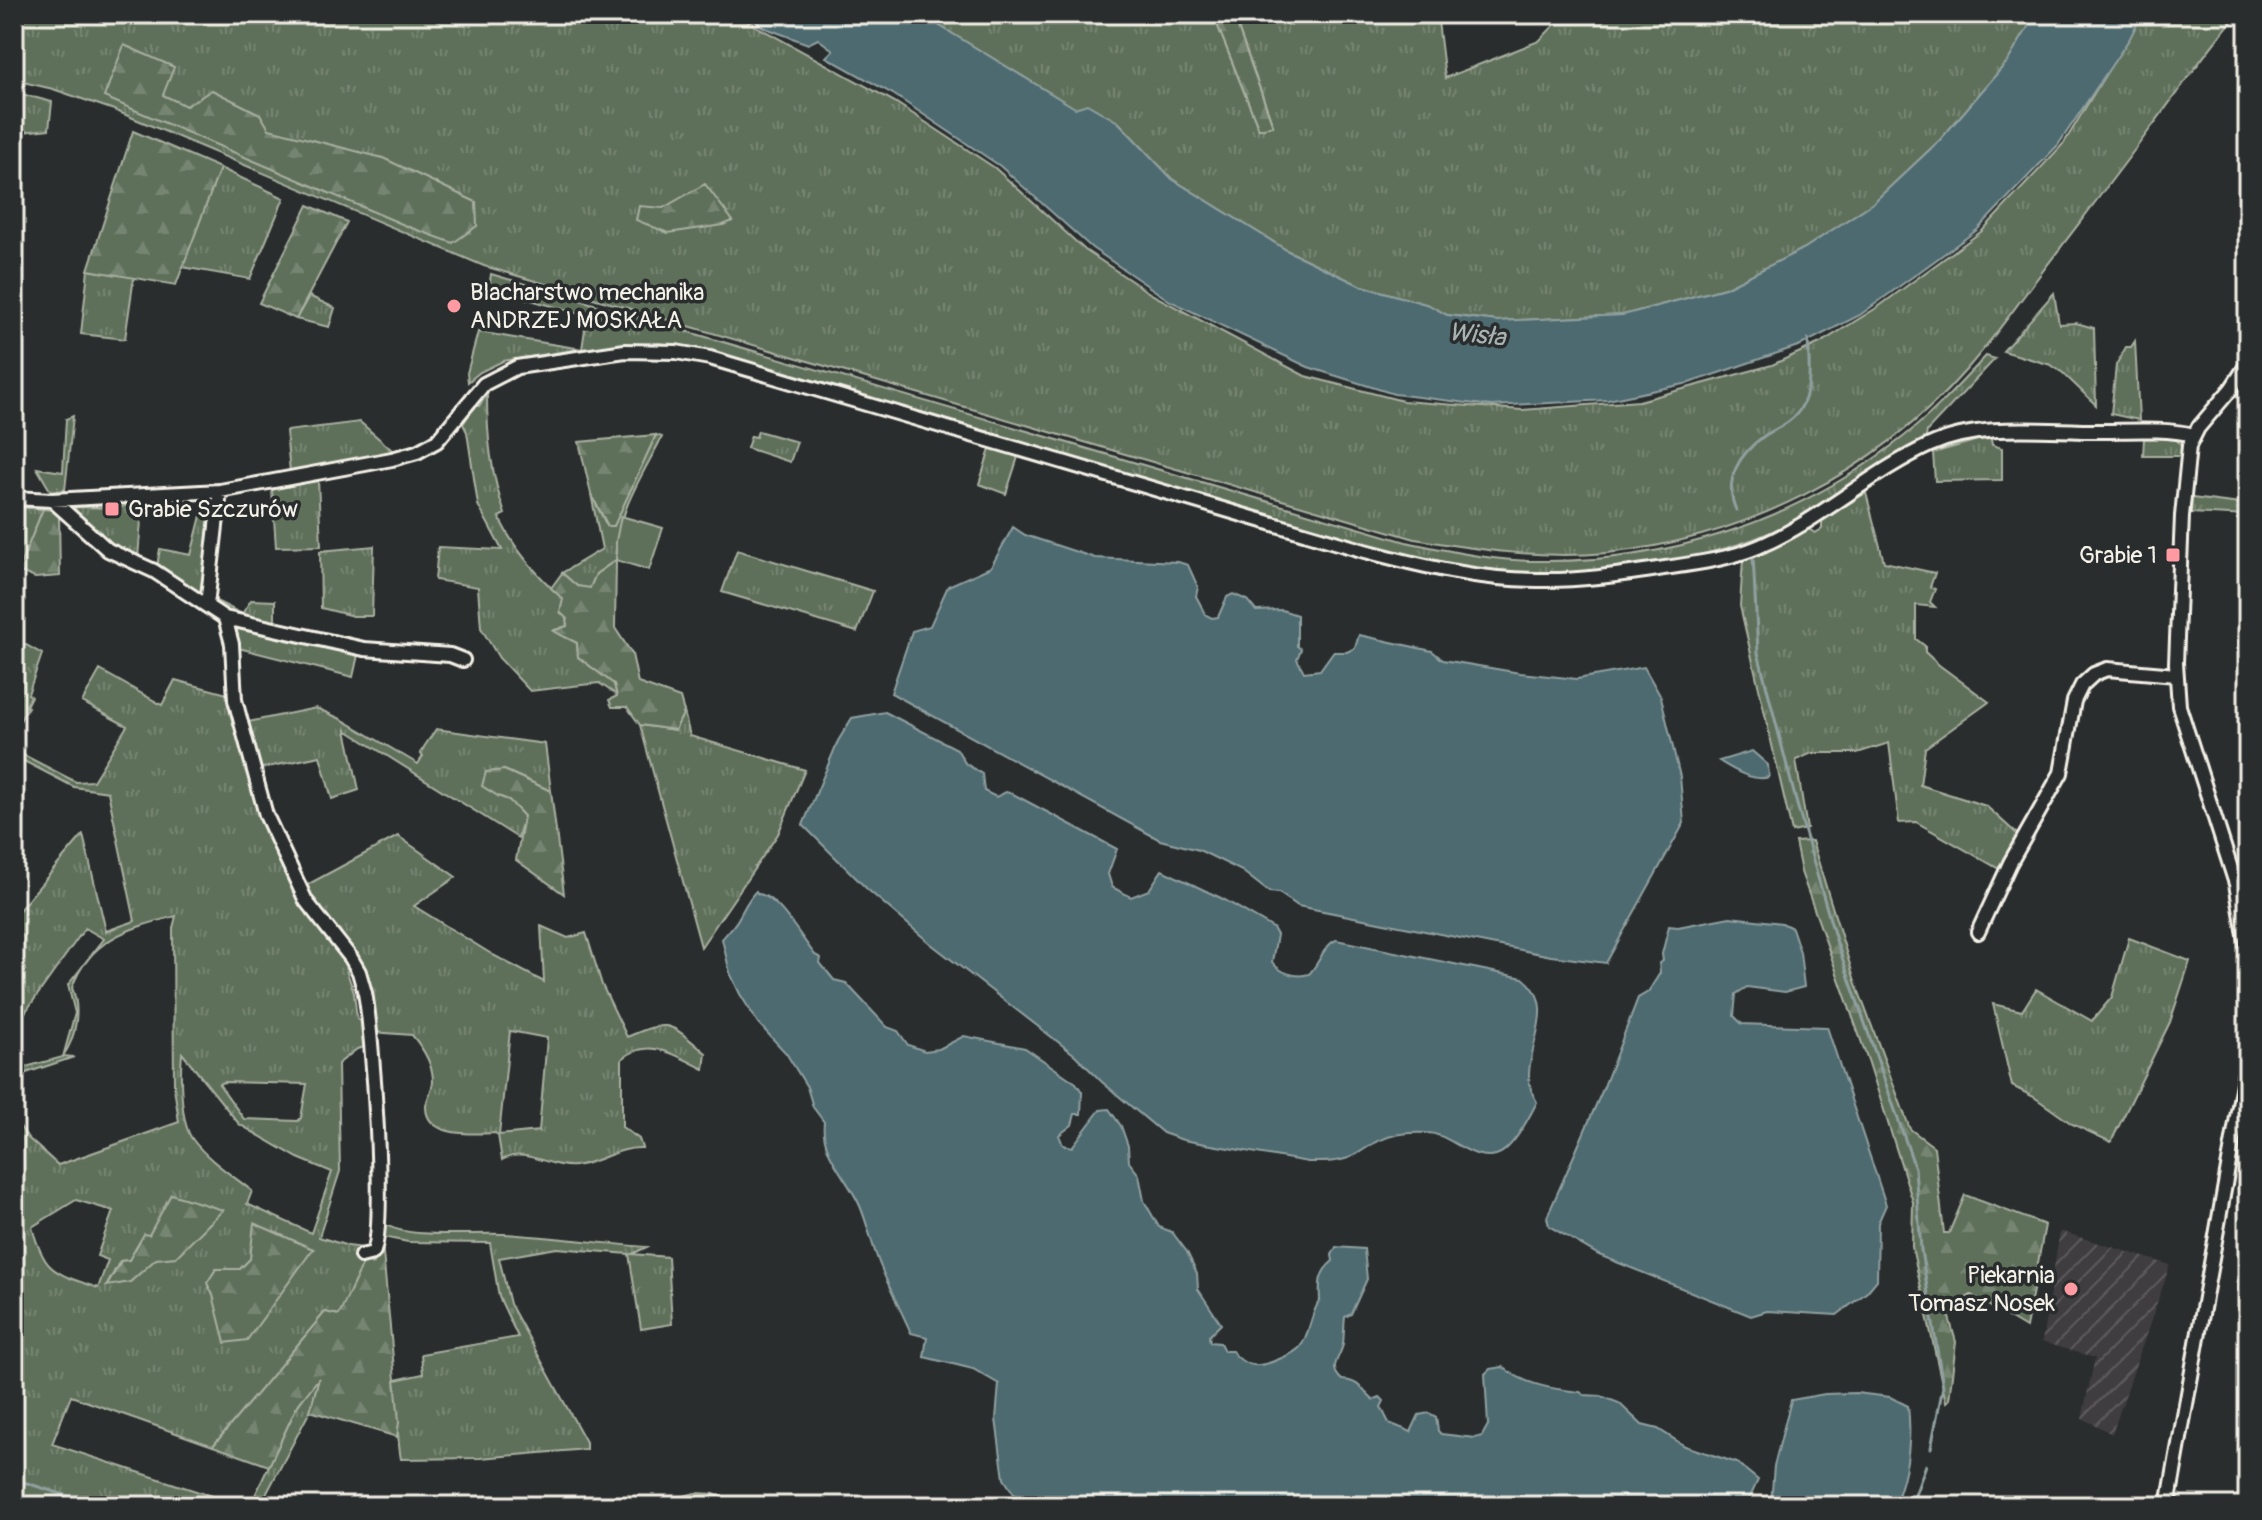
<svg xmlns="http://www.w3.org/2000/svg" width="2262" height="1520" font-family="Pangolin,sans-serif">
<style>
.industrial{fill:url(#industrial-furrows)}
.grass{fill:url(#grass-tufts);stroke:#a9b0a1;stroke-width:2;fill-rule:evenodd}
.forest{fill:url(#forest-firs);stroke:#a9b0a1;stroke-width:2}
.garden{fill:#5e705a;stroke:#a9b0a1;stroke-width:2}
.water{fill:#4d6a70;stroke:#90a0a0;stroke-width:2}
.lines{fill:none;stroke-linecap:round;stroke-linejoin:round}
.stream{stroke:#90a0a0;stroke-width:3}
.minor-casing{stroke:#f4f1e8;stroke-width:18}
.minor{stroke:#2a2d2e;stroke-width:12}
.poi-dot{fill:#ff9aa2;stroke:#2a2d2e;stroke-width:3}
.labels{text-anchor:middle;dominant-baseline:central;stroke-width:7;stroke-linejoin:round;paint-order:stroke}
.poi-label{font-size:24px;fill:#f4f1e8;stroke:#2a2d2e;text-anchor:start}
.water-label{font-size:26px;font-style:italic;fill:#a9b4b2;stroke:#2a2d2e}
</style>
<defs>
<pattern id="industrial-furrows" width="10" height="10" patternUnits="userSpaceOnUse" patternTransform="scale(2)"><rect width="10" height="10" fill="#403d40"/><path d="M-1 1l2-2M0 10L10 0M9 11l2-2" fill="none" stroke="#5c5a5c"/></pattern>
<pattern id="grass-tufts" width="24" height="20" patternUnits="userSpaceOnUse" patternTransform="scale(2)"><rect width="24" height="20" fill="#5e705a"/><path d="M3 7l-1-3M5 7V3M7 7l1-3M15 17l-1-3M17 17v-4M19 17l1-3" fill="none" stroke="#768572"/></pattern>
<pattern id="forest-firs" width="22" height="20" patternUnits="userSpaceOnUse" patternTransform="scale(2)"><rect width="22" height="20" fill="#5e705a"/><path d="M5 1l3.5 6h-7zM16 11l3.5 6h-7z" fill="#768572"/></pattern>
</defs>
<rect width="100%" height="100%" fill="#2a2d2e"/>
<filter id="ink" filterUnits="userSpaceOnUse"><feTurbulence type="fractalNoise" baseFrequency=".0125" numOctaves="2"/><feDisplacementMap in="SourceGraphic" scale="16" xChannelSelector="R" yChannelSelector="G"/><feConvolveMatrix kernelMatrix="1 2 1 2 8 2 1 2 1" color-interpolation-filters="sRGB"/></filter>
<g filter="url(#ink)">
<!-- industrial -->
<path class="industrial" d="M2060,1231L2170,1265L2112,1434L2082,1418L2095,1358L2042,1342Z"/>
<!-- grass -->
<path class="grass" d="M14,14H734L895,102L995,168L1085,250L1151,294L1305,376L1403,401L1522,410L1639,401L1772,365L1820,343L1878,307L1982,231L2064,143L2142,14H2238C2207,49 2179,91 2150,129C2112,181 2072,232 2033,284C2011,313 1990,343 1966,370C1876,473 1743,539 1607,553C1543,559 1478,550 1415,539L484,266L114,110L53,89L14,80Z
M920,14H994L1013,25L1021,14H1213L1259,129L1273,125L1233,14H1456L1438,21L1445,78L1539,41L1565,14H2036L2008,61L1940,140L1873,203L1805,248L1725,288L1623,315L1497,321L1447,315L1428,305L1359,285L1288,251L1172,179L1118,122L1076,109Z
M14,92L52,102L49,129L14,133Z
M220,168L284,198L250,279L182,267Z
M88,270L134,277L125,339L81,334Z
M491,274L1406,542C1449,551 1494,561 1538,561C1666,563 1792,522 1894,444C1928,419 1957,387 1986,356L1995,359L1927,431L1926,437C1878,466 1833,502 1782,527C1710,562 1594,577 1514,574C1464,572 1414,557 1365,545L699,348L659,343L582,349L503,361L480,372L468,382L467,373L478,332L582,349L587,316L489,288Z
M2054,293L2059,324L2076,323L2094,328L2096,405L2063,373L2051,365L2003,351Z
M309,296L335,308L329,327L296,319Z
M2135,341L2139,420L2111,414L2116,365L2126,347H2131Z
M487,395C487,437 491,474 505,514L499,517C513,549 538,576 563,599L567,626L555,630L577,643L578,657L614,684L617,695L599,683L530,691L499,658L481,628L478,587L435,580L438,547L502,550L478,505L467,432L463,424L475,405L479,406Z
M73,416L65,490L51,492L37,468L63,472L66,419Z
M360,422L393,451L290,472L286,431Z
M758,431L797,442L790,462L747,448L751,436L756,437Z
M656,435L662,437C640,480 617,511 616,560L596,574L590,589L577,586L562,573L602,549L591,494L607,526Z
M2144,438L2176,439L2182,446V456H2143Z
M1991,439L1992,445L2002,448V480L1935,481L1933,453L1978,440Z
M991,446L1018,457L1006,494L979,484Z
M318,480L321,546L276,547L272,490Z
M1866,493L1884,562L1935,573L1930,587L1935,589L1930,602L1935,607L1916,605V639L1925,646V652L1939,665L1989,702L1925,748L1920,785L1986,806L2018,835L2001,870L1916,822L1899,823L1889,743L1857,753H1812L1796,760L1807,829L1792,832L1740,606L1743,558L1754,556L1807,528L1815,533L1822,529V520Z
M216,498L203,594L197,592L160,570L157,566L160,549L191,555L205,500Z
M2192,498L2248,505V516L2191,513Z
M134,503L136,508H142L138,558L90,531L72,513L75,507L118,508Z
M14,507L43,509L18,571L14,567Z
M374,546L372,616H353L321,608L320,551Z
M737,550L873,591L857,632L722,592Z
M212,599L242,614L251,600L275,601V624C252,620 226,620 212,599Z
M235,626L394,656L358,655L353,677L238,648L233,629Z
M14,638L42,654L28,694L31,696L26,706L28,707L14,731Z
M100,670L162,705L175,680L231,695C250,768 264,851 309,914C322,933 337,949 351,967L347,972L354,993L357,1019L364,1023L365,1047L357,1049L338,1064L340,1171L319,1237L348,1246L371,1249L383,1223C406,1240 474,1232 505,1234C552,1237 600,1243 647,1247L632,1254L668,1257L672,1324L641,1329L629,1254L557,1248L499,1258L510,1304L586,1442V1449L480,1458L401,1459C396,1433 398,1407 395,1380L423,1374L421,1354L518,1337L499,1297L490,1243L408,1242L383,1237V1253L372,1264L365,1260L339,1315L325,1312L213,1446L71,1396L52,1444L242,1506H14V1118L28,1138L58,1165L179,1122L174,1087L173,928L176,916C131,928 89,938 72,988C81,1009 76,1038 63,1056L74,1057L14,1077V1070L63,1057L75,1013L68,985L104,939L85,928L14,1028V916L83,835L106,931L135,921L108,792L74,787L14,756V750L76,782L93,781L127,726L82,702ZM182,1053L239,1124L298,1158L332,1172L311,1233L247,1204L252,1191C232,1175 209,1161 193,1140C180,1124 180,1073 182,1053ZM223,1082L307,1084L301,1118L298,1121L244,1119L219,1084ZM76,1200L113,1211L97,1256L108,1260L98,1288C54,1272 45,1274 32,1227ZM148,1236L155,1259L130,1282L107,1285L120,1261L129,1260ZM291,1240L313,1249L213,1295L208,1283L216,1269H240L250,1259Z
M316,708L341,719L418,764L423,756L420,753L436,729L545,744L551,791L504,770L498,796L509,800L524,816L518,838L346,730L359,790L332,799L320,756L258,769L248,722Z
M684,712L690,736L805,770L778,834L701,947L640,725L675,730Z
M398,836L456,877L414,906L493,955L544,982L541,926L568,938L586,933L602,985L627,1037C672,1017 670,1025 706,1053L704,1069C677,1056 649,1036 622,1059V1127L639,1139L642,1148C618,1147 599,1163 575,1166C551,1169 525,1146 502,1160L498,1135L495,1133C474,1134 425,1138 426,1106C427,1097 433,1089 433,1081C433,1063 422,1047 412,1035L372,1032L370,999L319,915L305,886ZM510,1031L547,1038L539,1131L499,1135Z
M2129,938L2190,961L2170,1022L2111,1142L2072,1124L2034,1097L2012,1086L1993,1004L2022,1011L2036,989L2092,1021L2112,997Z
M320,1375L310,1411L260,1506H250L296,1408Z
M695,1493L714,1494L736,1506H648Z"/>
<!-- forest -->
<path class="forest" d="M1213,14H1233L1273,126L1259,129Z
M124,45L174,67L163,95L186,106L212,90L260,114L269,129L383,158L476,202L477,226L453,243L409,227L104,97Z
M133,131L220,168L176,285L88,270Z
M705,184L733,221L723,225L668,233L636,220L639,206L663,208Z
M308,205L347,222L296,319L259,303Z
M656,435L614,526H608L591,494L579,442Z
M43,509L53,510L59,514L60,576L35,578L18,571Z
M616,560L615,628L632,654L638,683L680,698L684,712L675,730L640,725L627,707H612L609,700L617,696L614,684L578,657L577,643L553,631L567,626V619L560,612L563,599L551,588L562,573L577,586L590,588L596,574Z
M504,770L551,791L564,894L516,860L524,816L509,800L498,796L482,786L486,772Z
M1812,841L1855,981L1910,1129L1934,1147L1944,1233H1949L1965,1195L2045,1225L2026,1328L1971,1295L1947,1310L1956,1342L1949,1400L1946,1402L1912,1247L1913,1202L1869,1063L1801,872L1795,842Z
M171,1194L223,1210L176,1257L156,1259L130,1282L107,1286L121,1261L129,1260L144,1234L149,1235Z
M254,1223L313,1249L247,1340L225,1343L213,1295L207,1283L216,1269H240L250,1259Z
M383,1253L399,1422L397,1437L310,1411L319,1378L297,1406L269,1466L213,1446L325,1312L339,1315L365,1259L372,1264Z"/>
<!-- garden -->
<path class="garden" d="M621,516L663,528L649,570L616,560V541Z"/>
<!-- water -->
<path class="water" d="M747,14H920L1075,108L1087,104L1118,122L1172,179L1288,251L1359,285L1429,305L1447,315L1497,321L1623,315L1725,288L1805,248L1873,203L1940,140L2008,61L2036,14H2142L2130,38L2058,145L1977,230L1860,315L1801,345L1689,383L1608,400L1492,406L1394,394L1308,367L1170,301L1092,248L1000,166L893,94L826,57L833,50L818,39L808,44L763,27Z
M1013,527L1025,535L1095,558L1178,562L1188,565L1198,587L1196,596L1206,615L1212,618L1218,617L1227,597L1233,594L1247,600L1256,611L1282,610L1297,615V646L1301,649L1297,659L1304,672L1320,670L1333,652H1347L1355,648L1359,635L1432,651L1443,660L1520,673L1577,679L1644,667L1661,697L1680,777L1684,823L1606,963L1551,956L1298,906L1279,893L1269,892L1242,871L1199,850L1160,840L891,693L912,631L930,626L948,586L991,567Z
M885,712L957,749L965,763L982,774L984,791L996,797L1006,792L1013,794L1117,849L1108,874L1112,887L1131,897L1149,890L1162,870L1223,899L1273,928L1277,935L1272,962C1280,973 1296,978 1309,974C1320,963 1323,946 1336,940L1523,978C1567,1012 1509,1062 1537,1102C1530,1116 1512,1151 1496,1155C1471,1162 1449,1133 1427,1133C1411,1132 1392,1134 1378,1141C1367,1146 1358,1156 1345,1159C1333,1163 1321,1162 1308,1162L1183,1140L1163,1133L1102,1082L1075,1055L931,944L867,889L803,825L838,741L852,718Z
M1752,751L1768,765L1769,777C1752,782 1734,770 1719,761Z
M756,891L758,894C777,895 802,939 815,955L821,958L820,963L834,980L846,983L887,1027L898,1031L908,1045L925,1051L939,1049L964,1036L1025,1048L1076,1083L1082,1092L1081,1114H1075L1072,1125L1059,1135L1063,1145L1072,1147L1100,1110L1109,1109L1121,1126L1128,1146L1129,1162L1139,1175L1144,1201L1159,1227L1172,1232L1187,1252L1197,1273L1198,1289L1221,1324L1209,1336L1210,1342L1220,1343L1224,1351H1232C1245,1368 1258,1368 1277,1360C1285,1356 1294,1354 1300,1347C1310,1335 1310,1314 1320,1300C1319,1283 1319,1272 1333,1261L1332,1255L1336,1247L1364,1249L1367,1279L1351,1314L1345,1317C1344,1326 1344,1335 1343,1344C1340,1359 1327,1367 1342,1380C1358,1380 1362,1390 1373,1400L1380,1397L1384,1401L1381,1407L1389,1423L1411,1432L1419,1415L1429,1413L1436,1417L1438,1431L1441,1434L1475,1438L1482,1436L1488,1425L1485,1374L1490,1369L1503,1367C1524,1385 1553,1389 1580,1392L1584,1395L1601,1396L1619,1403L1642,1425L1658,1429L1685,1446L1737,1463L1758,1480L1746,1506H1022L1004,1479L996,1419L999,1384L973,1369L924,1357L927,1337L911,1333C901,1310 889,1288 880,1265C872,1246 868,1225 860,1206C848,1178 820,1154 824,1122L813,1107L807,1087L786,1053L758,1023L740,994L730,973L722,939C727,933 734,926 738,919C744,909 747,900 756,891Z
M1730,917L1782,923L1792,928L1800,952L1804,987L1785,992L1747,987L1736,994L1734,1016L1742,1024L1827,1027L1886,1205L1878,1223L1877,1280L1867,1292L1837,1315L1767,1311L1751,1316L1599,1255L1549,1226L1547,1217L1603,1089L1638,998L1648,992L1660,973L1659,963L1663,961L1662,954L1669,926L1678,927Z
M1856,1393L1890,1397L1908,1406C1912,1441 1908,1473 1894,1506H1777L1771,1504L1774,1466L1791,1400L1825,1394Z"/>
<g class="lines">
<!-- stream -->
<path class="stream" d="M1736,510C1723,480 1739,454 1764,436C1776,428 1790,424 1799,411C1813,389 1809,364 1808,339
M1753,555L1758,653L1796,801L1835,937L1915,1168L1921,1250L1943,1386L1931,1448
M14,1479L99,1506
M668,1506C685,1498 704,1497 721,1506
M1911,1506L1926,1465"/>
<!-- minor casing -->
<g class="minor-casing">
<path id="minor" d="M2248,363L2231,389L2198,428L2189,446L2182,516L2176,663L2179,706L2236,884L2248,952
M14,498L52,500L220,491L392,459L417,452L437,441L484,384L517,367L625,351L676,352L710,358L1365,551C1422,566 1479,580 1538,580C1578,581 1618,575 1658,569C1691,564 1727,560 1758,547C1820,521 1869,473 1930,445C1980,422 2043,431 2097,431C2129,431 2163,428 2194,435
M52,500L108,550L154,571L225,618L232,644L235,700L266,815L306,901L351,958L359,972L365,993C372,1028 387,1230 373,1253L361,1256
M207,605L220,491
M225,618L364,649L450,655L463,660
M1978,932L2010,863L2061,773L2074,701L2082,685L2094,674L2107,669L2176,675
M2168,1506L2248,1055"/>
</g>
<!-- minor -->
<use href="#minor" class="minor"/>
</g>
</g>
<!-- markers -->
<g class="poi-dot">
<circle cx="454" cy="306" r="8"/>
<rect x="104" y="501" width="16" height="16" rx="4"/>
<rect x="2165" y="547" width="16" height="16" rx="4"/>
<circle cx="2071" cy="1289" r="8"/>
</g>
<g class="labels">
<!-- poi labels -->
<g class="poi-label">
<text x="470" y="292">Blacharstwo mechanika<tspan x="470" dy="28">ANDRZEJ MOSKAŁA</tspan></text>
<text x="128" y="509">Grabie Szczurów</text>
<text x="2157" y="555" text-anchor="end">Grabie 1</text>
<text x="2055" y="1275" text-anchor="end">Piekarnia<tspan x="2055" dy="28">Tomasz Nosek</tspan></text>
</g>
<!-- water labels -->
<g class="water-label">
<text transform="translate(1477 335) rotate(6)">Wisła</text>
</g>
</g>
<!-- margin -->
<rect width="2262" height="1520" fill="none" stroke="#2a2d2e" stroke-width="48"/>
<rect x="24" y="24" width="2214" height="1472" fill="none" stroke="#f4f1e8" stroke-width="3" filter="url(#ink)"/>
</svg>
